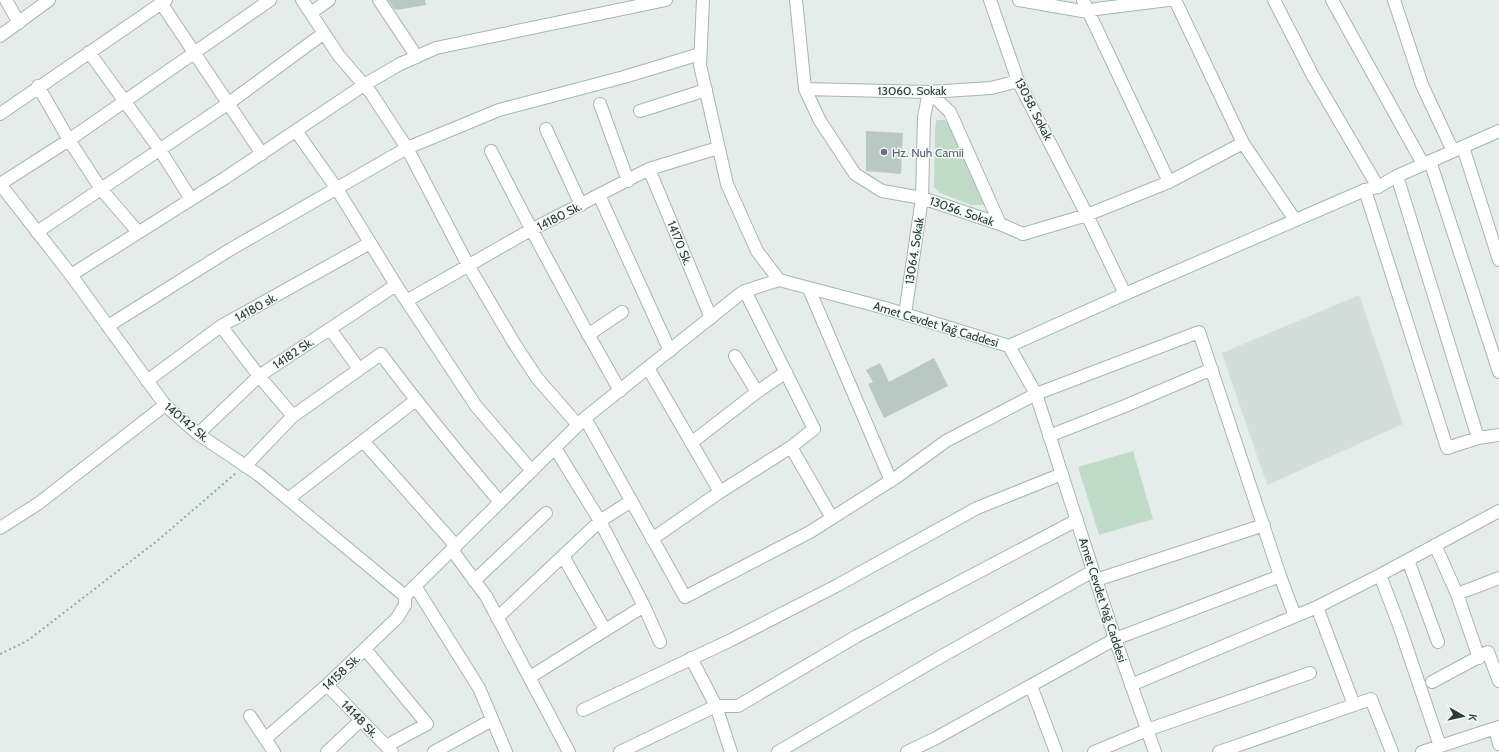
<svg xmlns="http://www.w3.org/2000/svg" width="1499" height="752" font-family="Cabin,sans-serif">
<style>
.built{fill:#d3ddd9}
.green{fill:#c0dcc8}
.building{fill:#bac8c3}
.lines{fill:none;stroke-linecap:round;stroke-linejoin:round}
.minor-casing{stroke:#a8b5b1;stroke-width:14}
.tertiary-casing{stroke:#a8b5b1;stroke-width:14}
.secondary-casing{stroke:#a4b8b1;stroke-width:14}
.path{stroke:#88aea3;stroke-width:2;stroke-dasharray:2 3;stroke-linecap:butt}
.minor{stroke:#fff;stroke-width:12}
.tertiary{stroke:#fff;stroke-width:12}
.secondary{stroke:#fff;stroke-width:12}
.worship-dot{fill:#6b7280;stroke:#f5f9f7;stroke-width:1.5}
.labels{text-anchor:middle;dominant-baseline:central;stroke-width:3;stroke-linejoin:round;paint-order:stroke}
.street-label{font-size:12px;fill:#253e38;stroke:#f5f9f7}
.worship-label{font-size:12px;fill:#5b616d;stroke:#f5f9f7;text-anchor:start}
</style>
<rect width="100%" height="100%" fill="#e5edea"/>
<!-- built -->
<path class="built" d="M1359,295L1403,424L1267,485L1222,353Z"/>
<!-- green -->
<path class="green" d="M938,120H945L950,125L957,139L985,205H971L940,193L934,187L935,129L936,121Z
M1133,451L1153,519L1099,535L1078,467Z"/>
<!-- building -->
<path class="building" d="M388,0H425L426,5L397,10L394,9Z
M866,131L903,133L901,174L866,171Z
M934,358L948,386L884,418L868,384L873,382L866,370L880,363L889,382Z"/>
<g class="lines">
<!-- minor casing -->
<g class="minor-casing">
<path id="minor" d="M6,0L19,23
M302,0L339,56L371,93L407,148L468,265L514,343L537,378L578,425
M379,0L417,57
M796,0L805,89L820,121L855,174L882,191L922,198L1000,224L1023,234L1087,215L1169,182L1243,143
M990,0L1018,81L1087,215L1125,294
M1019,0L1088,12L1096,9L1168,0
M1083,0L1169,182
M1175,0L1243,143L1295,220
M1274,0L1313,76L1378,187
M1332,0L1423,164
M1394,0L1422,85L1453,151
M161,3L262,154
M311,13L329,0
M0,36L49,0
M89,52L160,150L191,199
M38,86L69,140L101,189L138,232
M805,89L929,92L991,88L1018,81
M929,92L950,112L1000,224
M600,104L628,181
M640,111L706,90
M0,114L166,0
M546,129L581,205
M296,131L337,189L396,285L476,406L532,471
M1463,147L1499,260
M491,151C532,232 575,312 620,391
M1430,161L1499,372
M649,169L711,318
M1397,176L1478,438
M0,184L69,140L270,0
M1365,190L1447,448L1478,438L1499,435
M599,195L670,351
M37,232L229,103L324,33
M71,275L225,178L364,85L400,64L436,48L666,0
M809,289L891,481
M408,300L527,232L649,169L718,148
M905,314L922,198L924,117L929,92
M108,326L231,249L407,148L499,110L624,77L700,54
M221,326L259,376L293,416
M330,329L359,369
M588,335L622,312
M735,356L757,392
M648,368L720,492
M147,381L221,326L370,243
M585,418L685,597L810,532L898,476L946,441L1036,394L1199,332L1280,576L1295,616
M198,434L259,376L396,285
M1049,436L1125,406L1212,369
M363,441L456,546
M691,443L757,392L786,372
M791,447L832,518
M555,448L600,521L644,606L660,642
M245,466L293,416L381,354C419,405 459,454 500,502
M288,499L416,400
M0,528L39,503L165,405
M652,539L720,492L791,447L814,429L745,291
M1435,545L1457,594L1479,658
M452,550L486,596L569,752
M563,556L605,630
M1408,560L1438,642
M1380,575L1399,625L1440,746
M1096,580L1264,525
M474,581L546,513
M415,586L479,688L506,752
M1457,594L1499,578
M1317,607L1354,705
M497,618L600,521L631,501
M365,649L427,724L386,746
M691,658L716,706L731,752
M530,677L644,606
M1432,682L1488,652L1499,681
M327,685L392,752
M1131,685L1317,607L1380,575L1499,511
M1031,686L1056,752
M583,710L731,640L838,585L977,508L1062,474
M250,716L274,752
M1495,728L1499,744
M265,739L327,685L397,618L405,605V596
M327,752L361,720
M434,752L492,720
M620,752L716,706H738L857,636L1077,520
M778,752L935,660L1093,571
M907,752L936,738L1115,639L1280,576
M1094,752L1147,730L1310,673
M1219,752L1371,699L1392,752
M1422,752L1499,727"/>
</g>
<!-- tertiary casing -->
<g class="tertiary-casing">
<path id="tertiary" d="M703,0L700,65L727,184L757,251L779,280"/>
</g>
<!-- secondary casing -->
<g class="secondary-casing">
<path id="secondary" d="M0,184L71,275L165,405L198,434L259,475L405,596L585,418L740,294L745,291L779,280L885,308L1009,346L1036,394L1115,639L1155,752
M1009,346L1125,294L1365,190L1378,187L1397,176L1499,131"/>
</g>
<!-- path -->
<path class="path" d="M0,654L27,641L157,541L236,473"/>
<!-- minor -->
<use href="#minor" class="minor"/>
<!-- tertiary -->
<use href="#tertiary" class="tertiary"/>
<!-- secondary -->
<use href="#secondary" class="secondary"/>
</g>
<!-- markers -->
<circle class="worship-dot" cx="884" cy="152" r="4"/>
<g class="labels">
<!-- street labels -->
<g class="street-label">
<text x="912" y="90">13060. Sokak</text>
<text transform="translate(1034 109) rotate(63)">13058. Sokak</text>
<text transform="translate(962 211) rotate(19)">13056. Sokak</text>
<text transform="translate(559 216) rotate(-27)">14180 Sk.</text>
<text transform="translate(680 243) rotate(68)">14170 Sk.</text>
<text transform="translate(914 251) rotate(-81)">13064. Sokak</text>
<text transform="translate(256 307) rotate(-29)">14180 sk.</text>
<text transform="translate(936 324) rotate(17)">Amet Cevdet Yağ Caddesi</text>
<text transform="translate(293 353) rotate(-34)">14182 Sk.</text>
<text transform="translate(187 422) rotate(40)">140142 Sk.</text>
<text transform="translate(1103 600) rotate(72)">Amet Cevdet Yağ Caddesi</text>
<text transform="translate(341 672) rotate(-43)">14158 Sk.</text>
<text transform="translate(360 719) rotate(46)">14148 Sk.</text>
</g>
<!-- worship labels -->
<g class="worship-label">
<text x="892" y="152">Hz. Nuh Camii</text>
</g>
</g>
<!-- north arrow -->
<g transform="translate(1463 716) rotate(98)" stroke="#f5f9f7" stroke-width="3" paint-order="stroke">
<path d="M0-3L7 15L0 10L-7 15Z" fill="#253e38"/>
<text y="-6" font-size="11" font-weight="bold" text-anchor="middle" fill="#253e38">K</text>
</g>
</svg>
